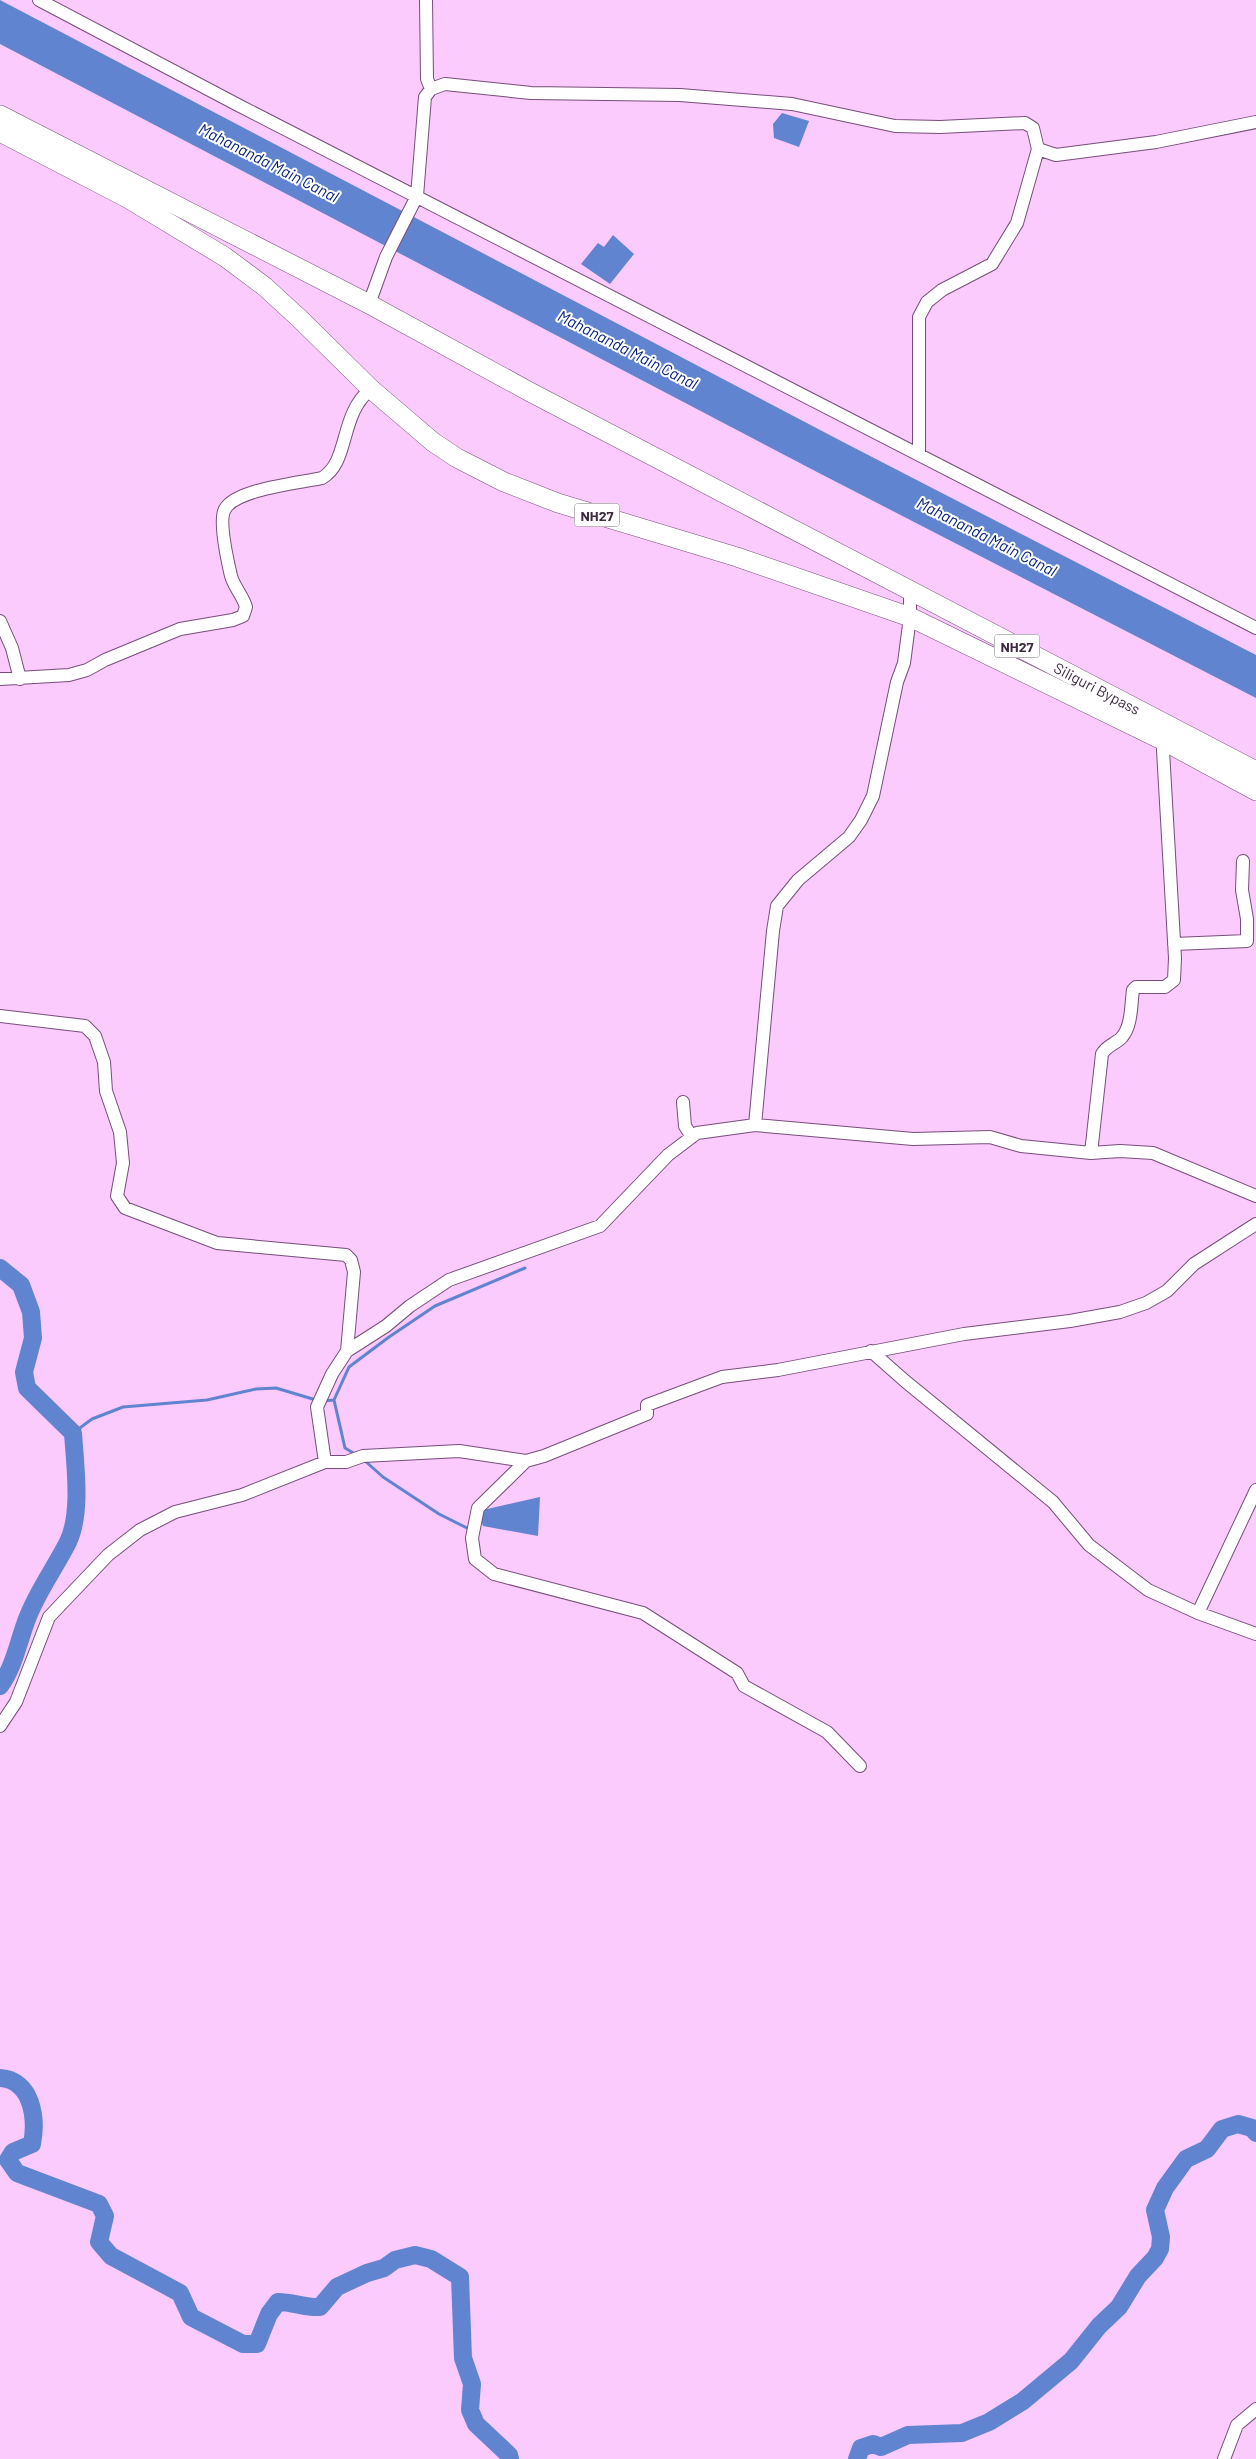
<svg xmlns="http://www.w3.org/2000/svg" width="1256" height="2459" font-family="Barlow,sans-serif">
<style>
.water{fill:#6184d1}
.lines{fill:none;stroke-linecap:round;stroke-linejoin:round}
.stream{stroke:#6184d1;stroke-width:3}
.river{stroke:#6184d1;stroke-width:18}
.minor-casing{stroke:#774d7a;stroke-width:14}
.highway-casing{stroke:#774d7a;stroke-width:20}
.minor{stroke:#fff;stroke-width:12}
.highway{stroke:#fff;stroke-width:19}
.labels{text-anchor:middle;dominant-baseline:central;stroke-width:4;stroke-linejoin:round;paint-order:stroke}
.shield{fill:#fff;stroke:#766a78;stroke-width:1}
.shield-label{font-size:14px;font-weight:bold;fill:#3c2a3e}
.street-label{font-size:15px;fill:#3c2a3e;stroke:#fff}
.water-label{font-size:16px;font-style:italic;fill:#06227b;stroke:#fff}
</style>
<rect width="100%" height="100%" fill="#fbcbfe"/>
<!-- water -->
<path class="water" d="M0,0L843,442L1256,655V698L817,472L0,44Z
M782,113L809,121L799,147L774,138L773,124Z
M613,235L634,254L610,284L581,264L598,243L604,247Z
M540,1497L538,1536L483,1526L480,1517L483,1510Z"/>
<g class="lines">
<!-- stream -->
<path class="stream" d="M334,1400L345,1448L355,1454
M322,1401L334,1400L349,1367L389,1337L435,1306L525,1268
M73,1433L92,1419L123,1407L207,1400L256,1389L276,1388L316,1400
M364,1460L383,1477L439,1514L469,1529"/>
<!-- river -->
<path class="river" d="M0,1268L21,1285L31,1312L33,1338L24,1372L27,1388L73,1433C75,1464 82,1513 68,1542C55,1568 37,1592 27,1619C18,1642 15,1665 0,1686
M0,2078C32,2080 37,2118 32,2144L13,2152L8,2160L17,2173L99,2204L105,2216L99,2242L111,2256L180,2293L191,2317L243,2344H257L269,2314L278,2302C293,2302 306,2308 320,2307L337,2287L367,2273L384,2268L395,2260L415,2255L431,2259L460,2277L463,2358L472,2384L470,2410L476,2424L509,2455L510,2459
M857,2459L861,2448L873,2444L881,2447L908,2435L962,2433L989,2422L1023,2401L1071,2361L1099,2326L1119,2307L1138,2276L1155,2258L1160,2249L1161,2237L1155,2210L1165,2188L1186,2159L1207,2149L1222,2129L1238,2124L1252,2128L1256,2133"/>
<!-- minor casing -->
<g class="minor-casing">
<path id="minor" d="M39,0L238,105L1256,628
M426,0L427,79L431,89
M369,304L386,257L417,196L425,97L431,89L445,84L531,93L680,95L792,104L895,126L940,127L1025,123L1033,128L1038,149L1056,155L1156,142L1256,122
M919,454V317L927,302L942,290L992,264L1017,223L1038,149
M0,621L12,648L20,679
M0,679L69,675L87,670L105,660L180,629L233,620L243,616L246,607C243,596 234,587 231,576C228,563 218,520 225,509C236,489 300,483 322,478C350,462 339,414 371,389
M1174,944L1247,941V919L1242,890L1243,861
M0,1016L85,1026L95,1036L104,1062L106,1091L120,1132L123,1163L117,1196L125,1208L217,1243L346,1255L351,1260L354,1272L347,1351L332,1374L317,1407L325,1462
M683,1102L685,1126L692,1137
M755,1125L773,931L777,906L798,880L849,837L861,820L873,796L897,682L904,663L910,617V591
M1091,1153L1102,1054C1107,1045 1116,1044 1122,1037C1132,1026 1131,1003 1133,990L1136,987H1165L1174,980L1175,958L1162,733
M347,1351L386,1326L410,1306L449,1280L600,1226L668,1155L697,1133L755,1125L913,1139L990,1137L1021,1146L1091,1153L1120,1151L1153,1153L1256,1196
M871,1351L905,1381L1053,1502L1089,1545L1148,1590L1198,1613L1256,1634
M526,1461L478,1508L472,1538L475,1559L494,1574L643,1613L737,1673L744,1686L827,1732L860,1766
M1198,1613L1256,1490
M0,1726L16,1702L49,1617L108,1555L140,1530L175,1512L242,1495L325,1462H346L363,1456L459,1451L526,1461L544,1456L647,1414V1405L722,1377L778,1370L964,1334L1070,1321L1120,1312L1146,1303L1167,1291L1194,1264L1256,1224
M1224,2459L1237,2425L1256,2409"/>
</g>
<!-- highway casing -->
<g class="highway-casing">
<g id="highway">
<path id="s1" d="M0,115L369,304L530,392L1256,771"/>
<path d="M0,132L129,199L225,257L264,286L300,319L371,389L433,442L457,458L504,482L558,503L737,557L910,617L1162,740L1256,791"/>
</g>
</g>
<!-- minor -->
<use href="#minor" class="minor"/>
<!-- highway -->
<use href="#highway" class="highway"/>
</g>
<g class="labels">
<!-- shield labels -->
<g class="shield">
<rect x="574.5" y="503.5" width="45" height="23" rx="4"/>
<rect x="994.5" y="634.5" width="45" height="23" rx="4"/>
</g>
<g class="shield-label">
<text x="597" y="515">NH27</text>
<text x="1017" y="646">NH27</text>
</g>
<!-- street labels -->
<g class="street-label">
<text stroke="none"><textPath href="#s1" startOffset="1238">Siliguri Bypass</textPath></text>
</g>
<!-- water labels -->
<g class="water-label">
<text transform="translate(269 162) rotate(27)">Mahananda Main Canal</text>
<text transform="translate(628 349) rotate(27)">Mahananda Main Canal</text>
<text transform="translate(987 536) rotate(27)">Mahananda Main Canal</text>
</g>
</g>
</svg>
